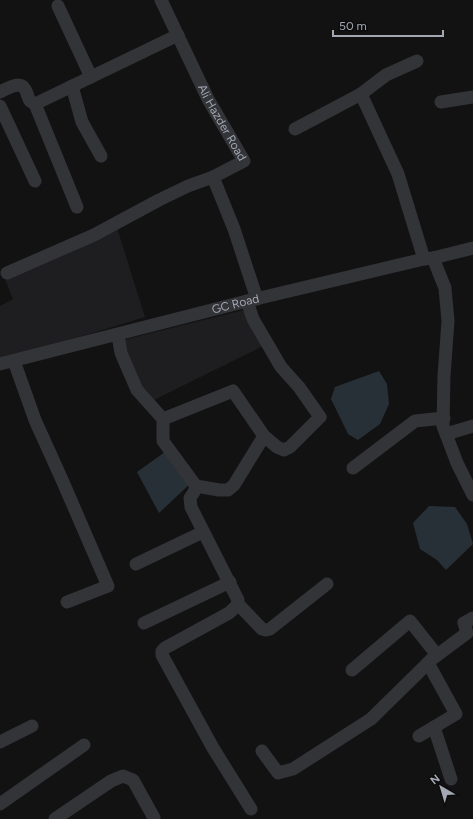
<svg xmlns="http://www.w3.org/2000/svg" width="473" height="819" font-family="Figtree,sans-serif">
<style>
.built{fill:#1e1e20}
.water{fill:#283037}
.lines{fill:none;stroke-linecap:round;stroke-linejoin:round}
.minor{stroke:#333438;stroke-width:13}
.labels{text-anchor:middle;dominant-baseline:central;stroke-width:4;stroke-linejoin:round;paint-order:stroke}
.street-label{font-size:12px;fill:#a3a8b4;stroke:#0d0d0e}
</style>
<rect width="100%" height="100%" fill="#121213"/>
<!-- built -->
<path class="built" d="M117,228L145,317L21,355L0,360V306L13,299L4,277Z
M244,310L263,346L154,400L139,387L123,340Z"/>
<!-- water -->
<path class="water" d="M379,371L387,384L389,404L380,424L358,440L348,434L331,399L335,387Z
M165,452L191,483L159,513L137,472Z
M429,506L455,507L467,524L473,544L446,570L437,560L420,549L413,523Z"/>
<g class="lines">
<!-- minor -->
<g class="minor">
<path id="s1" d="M161,0L208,99L244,161L213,177L234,229L257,299"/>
<path d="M58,6L91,77"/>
<path d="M72,86L82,122L101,156"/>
<path d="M0,92C7,89 19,80 25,89C27,92 28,98 30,101L35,104L178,35"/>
<path d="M361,94L398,174L424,259"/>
<path d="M441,102L473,97"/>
<path d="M35,104L77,207"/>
<path d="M0,106L35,181"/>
<path d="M295,129L361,94L386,75L417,61"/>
<path d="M433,258L445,288L448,321L444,376L443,426L457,463L473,495"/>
<path d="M7,273L94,235L159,200L188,186L213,177"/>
<path d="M118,335L121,353L137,390L163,419V441L196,486L194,492L190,498L191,507L238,600C238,606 233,609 229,613L165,648L162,651V655L213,748L251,809"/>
<path d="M14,361L35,420L63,482L108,586L67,602"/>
<path id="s2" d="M0,364L247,301L424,259L433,258L473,248"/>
<path d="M163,419L233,391L264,436L277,447L284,450L290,447L320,417L299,387L281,367L253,319L247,301"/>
<path d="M446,434L473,426"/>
<path d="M353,468L415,421L444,418"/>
<path d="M196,486L219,490H228L234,485L264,436"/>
<path d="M136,564L203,532"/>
<path d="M238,604L262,629L266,630L270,629L327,584"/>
<path d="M144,623L230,582"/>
<path d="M352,670L410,621L437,655"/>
<path d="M434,727L451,779"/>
<path d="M419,736L456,714L428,663"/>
<path d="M0,742L32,726"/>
<path d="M262,751L278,773L293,769L371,719L432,659L467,633L464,623L473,618"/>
<path d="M0,804L84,745"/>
<path d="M55,819L111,781L123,776L133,780L154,818"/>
</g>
</g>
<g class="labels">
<!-- street labels -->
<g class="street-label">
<text stroke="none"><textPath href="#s1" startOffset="137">Ali Hazder Road</textPath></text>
<text stroke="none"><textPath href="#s2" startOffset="243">GC Road</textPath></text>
</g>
</g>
<!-- north arrow -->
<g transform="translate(441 787) rotate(322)" stroke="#0d0d0e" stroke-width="3" paint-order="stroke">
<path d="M0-3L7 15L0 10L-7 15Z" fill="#a3a8b4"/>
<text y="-6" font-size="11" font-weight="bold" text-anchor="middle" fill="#a3a8b4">N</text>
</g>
<!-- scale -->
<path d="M333 30v6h110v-6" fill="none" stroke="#a3a8b4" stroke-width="2"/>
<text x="339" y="30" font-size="12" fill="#a3a8b4" stroke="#0d0d0e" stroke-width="3" paint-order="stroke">50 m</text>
</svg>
